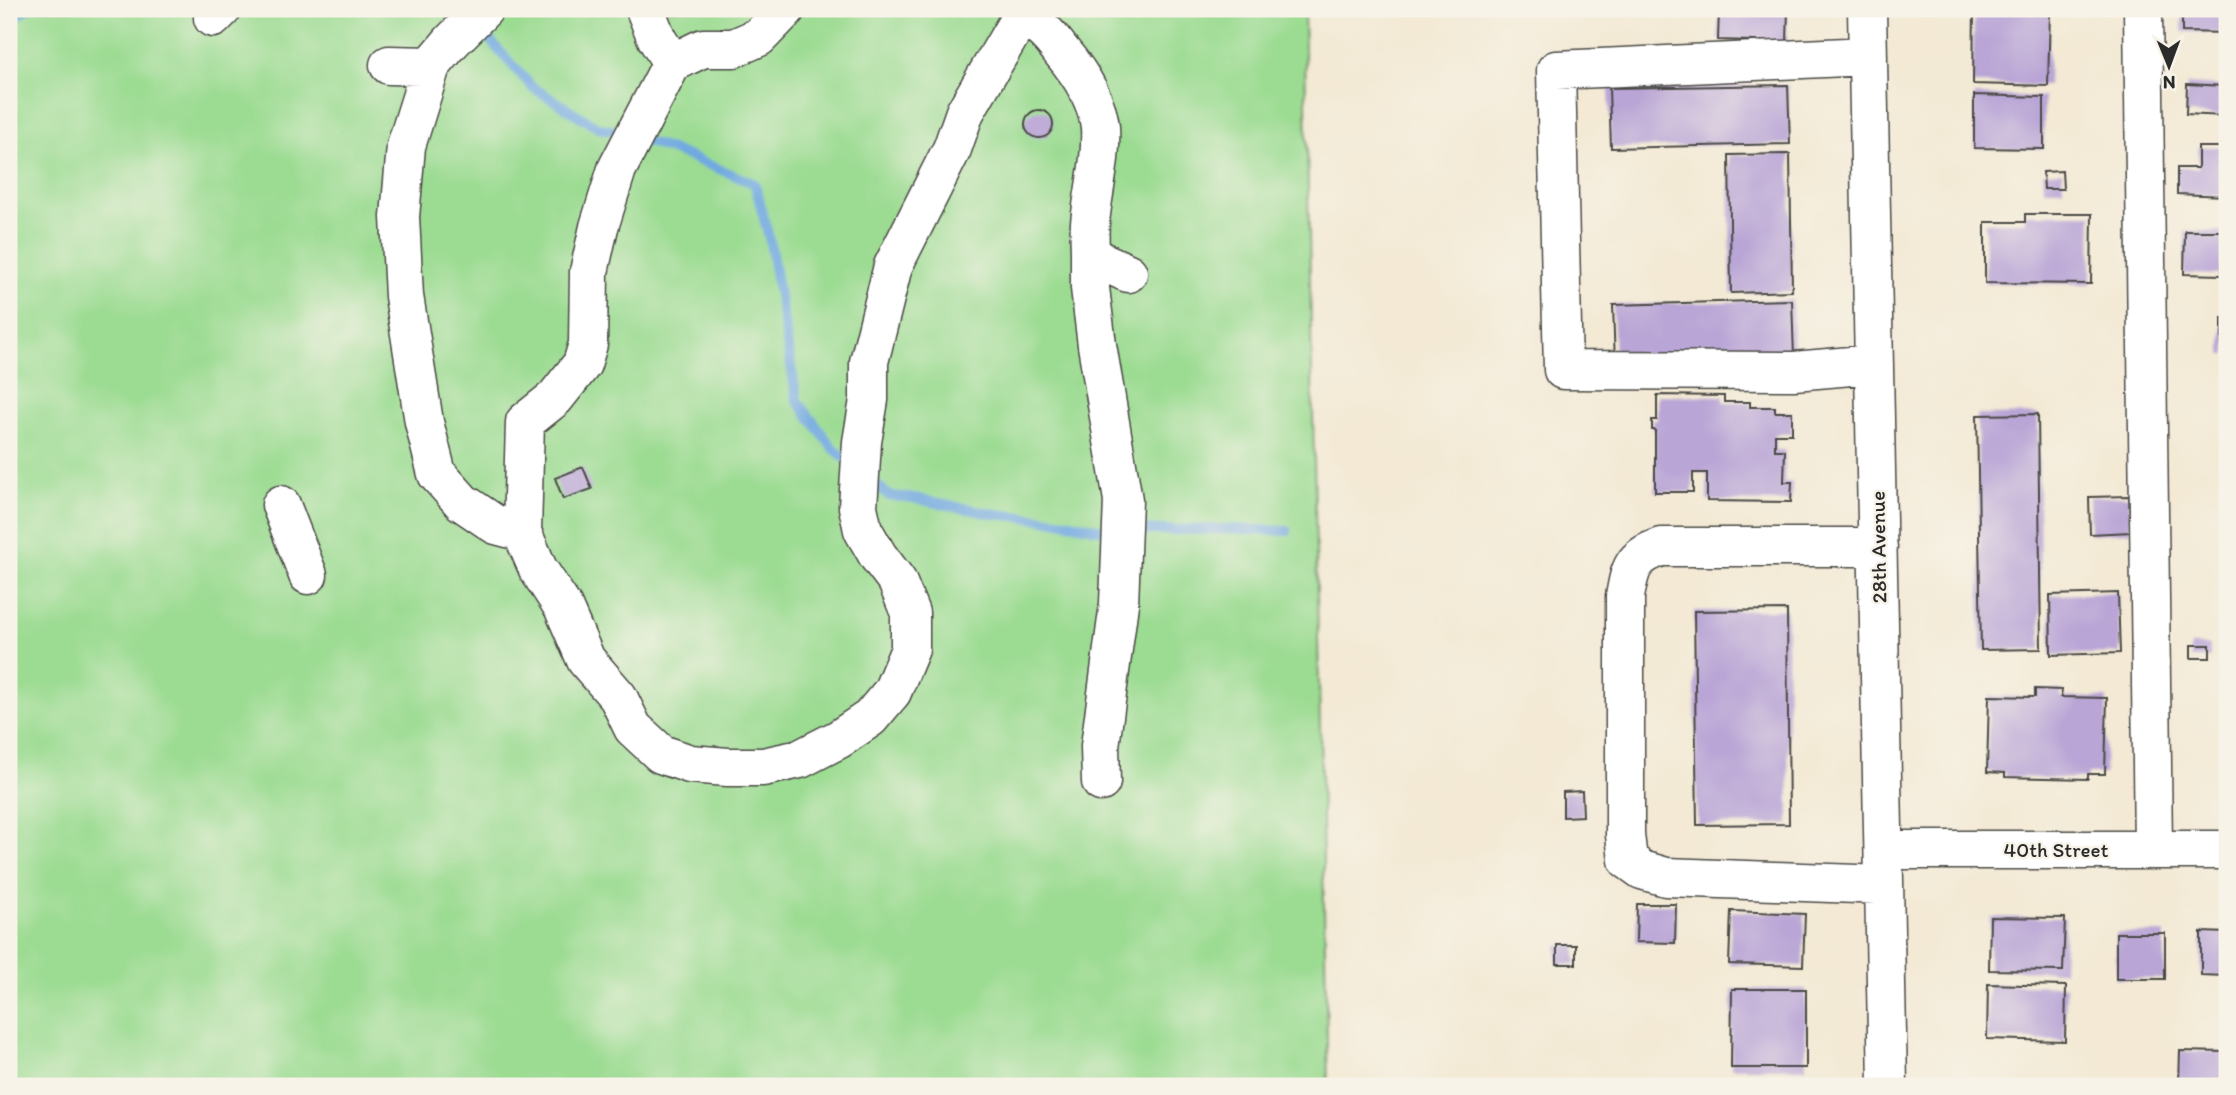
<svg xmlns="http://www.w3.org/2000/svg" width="2236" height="1095" font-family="Itim,sans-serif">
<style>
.green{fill:#9bdb92;stroke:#63835e;stroke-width:2}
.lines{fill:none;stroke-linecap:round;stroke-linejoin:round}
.stream{stroke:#71a9e0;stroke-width:10}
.building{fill:#b9a5d6}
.minor-casing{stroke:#494844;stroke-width:41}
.minor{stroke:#fff;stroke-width:38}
.labels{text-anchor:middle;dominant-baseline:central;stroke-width:5;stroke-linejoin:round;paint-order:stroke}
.street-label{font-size:21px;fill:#2b2b2b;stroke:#f7f3e8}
</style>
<rect width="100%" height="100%" fill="#f7f3e8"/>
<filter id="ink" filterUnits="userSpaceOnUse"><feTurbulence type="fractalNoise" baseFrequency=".0143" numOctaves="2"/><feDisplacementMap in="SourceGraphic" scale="14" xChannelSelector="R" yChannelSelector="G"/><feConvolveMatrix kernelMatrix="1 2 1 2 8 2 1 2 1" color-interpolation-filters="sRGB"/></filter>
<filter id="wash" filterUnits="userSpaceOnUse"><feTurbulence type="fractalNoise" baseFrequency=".00686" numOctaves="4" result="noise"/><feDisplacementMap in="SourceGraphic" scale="28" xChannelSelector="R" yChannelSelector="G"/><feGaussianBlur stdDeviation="1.57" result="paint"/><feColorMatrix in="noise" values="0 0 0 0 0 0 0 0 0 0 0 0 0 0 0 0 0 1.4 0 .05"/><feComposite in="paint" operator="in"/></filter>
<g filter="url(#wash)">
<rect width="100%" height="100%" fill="#f3e9d4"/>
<!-- green -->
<path class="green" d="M9,9H1304L1328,1086H9Z"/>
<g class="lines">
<!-- stream -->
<path class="stream" d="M9,22L27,9
M477,26L532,87L599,128L620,132L685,155L755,184L770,242L797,400L832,447L851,463
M869,478L889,496L913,498L988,513L1065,522L1109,531L1230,529L1287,531"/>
</g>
<g id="blocks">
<!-- building -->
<path class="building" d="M1719,9H1788L1787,42L1718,40Z
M1974,9H2050L2048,86L1973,84Z
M2182,9H2227V33L2182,32Z
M2187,84L2225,86L2224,116L2186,114Z
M1788,85L1790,144L1611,148L1609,88Z
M1974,95L2044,97V149L1974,148Z
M1025 124a14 14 0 1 1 28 0a14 14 0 1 1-28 0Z
M2198,147H2223L2224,168H2227V196L2177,194V168H2198Z
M1790,154L1792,291L1731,293L1729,155Z
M2062,171L2063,189H2044L2043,172Z
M2025,214H2092L2091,284L1985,283V222H2025Z
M2185,231H2223L2222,275L2184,274Z
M1792,300L1794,357L1615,364L1613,305Z
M2222,318H2227V355H2222Z
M1657,395L1724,396V402H1750V407H1775V412H1792V434H1775V450H1785L1784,482H1792L1791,502L1707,501V473H1693V492H1655V430H1652V420H1657Z
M2038,414L2041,649L1981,650L1977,415Z
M583,467L592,489L563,499L555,478Z
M2129,496L2131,532L2090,534L2089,497Z
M2118,593L2120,653L2051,655L2050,595Z
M1787,610L1789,824L1697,825L1694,611Z
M2191,645H2210V658H2191Z
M2035,689L2062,690L2061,697L2107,698L2105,774H2088V779L2005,777V773L1987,772L1989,696L2035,697Z
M1582,791L1583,816L1563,817V792Z
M1637,904H1676L1675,943L1636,942Z
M1731,911L1805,914L1803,966L1729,964Z
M1990,917L2065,918L2063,971L1989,970Z
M2201,932L2227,933V976L2201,975Z
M2116,933H2165V979H2116Z
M1557,945H1576V964H1557Z
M1988,984L2066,986L2065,1041L1987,1039Z
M1732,989H1806V1068H1731Z
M2180,1051L2224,1052L2223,1086H2179Z"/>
</g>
</g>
<g filter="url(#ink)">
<use href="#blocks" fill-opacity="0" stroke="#494844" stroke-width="2"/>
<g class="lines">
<!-- minor casing -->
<g class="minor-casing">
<path id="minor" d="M484,9L452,41L431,66L406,146L400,217L404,296L424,422L437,474L462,502L496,525L522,532
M645,9L657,39L672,63L703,48H734L759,37L786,9
M1867,9L1888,1086
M2143,9L2153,849
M213,18L222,9
M1868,56L1556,70L1563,370L1794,371L1874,364
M672,63L617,169L599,227L589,272L588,344L582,364L555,398L525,422L522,532L538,569L563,607L586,660L618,697L633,728L661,754L690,764L728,767H763L800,759L839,739L870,718L892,692L910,649V613L897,581L878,556L863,530L858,507L862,442L869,400V362L893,266L952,149L965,112L1020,18C1038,22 1050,36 1061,51C1078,71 1097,99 1100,127C1102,159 1093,191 1090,223C1089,234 1090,245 1090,256L1128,273
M389,65L431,66
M1090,256V288L1097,345L1123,500L1119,604L1100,746L1101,782
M281,505L308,575
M1878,547H1661C1632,557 1630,568 1625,597V835L1628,860L1642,870L1666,877L1884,885
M1884,850H2227"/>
</g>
<!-- minor -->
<use href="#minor" class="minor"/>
</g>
</g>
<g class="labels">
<!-- street labels -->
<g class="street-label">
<text transform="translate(1878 547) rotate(-91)">28th Avenue</text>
<text x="2056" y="849">40th Street</text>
</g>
</g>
<!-- margin -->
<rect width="2236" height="1095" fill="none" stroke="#f7f3e8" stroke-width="35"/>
<!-- north arrow -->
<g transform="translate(2169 66) rotate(179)" stroke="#f7f3e8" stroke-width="5" paint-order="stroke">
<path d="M0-5L12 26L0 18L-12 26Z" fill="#2b2b2b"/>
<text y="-10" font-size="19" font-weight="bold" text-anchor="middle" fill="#2b2b2b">N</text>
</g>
</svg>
